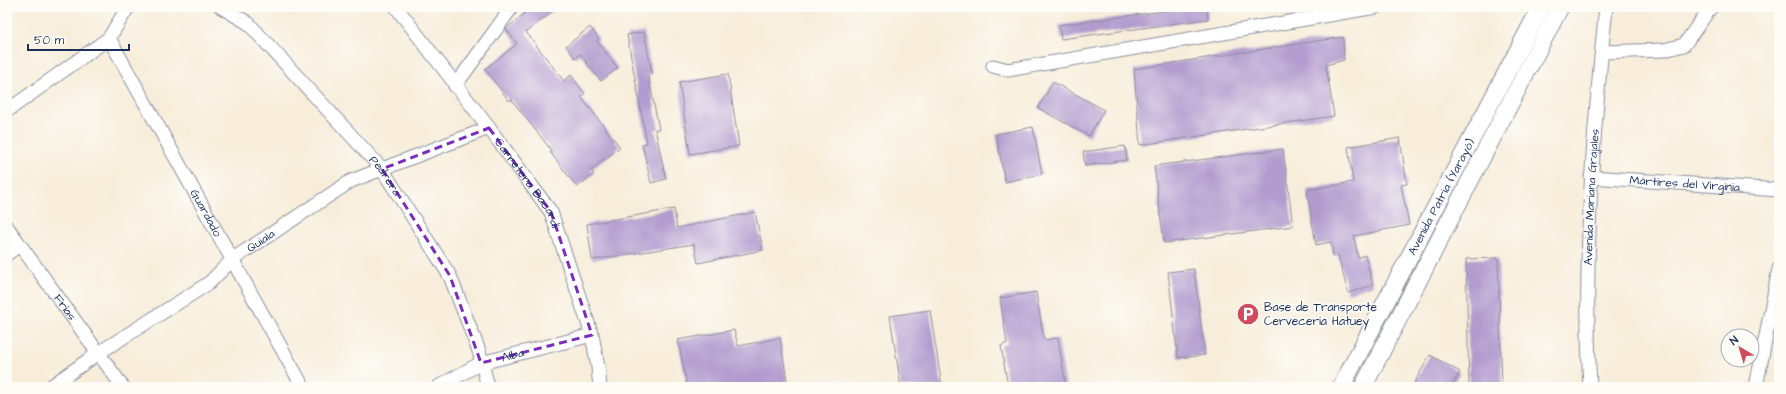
<svg xmlns="http://www.w3.org/2000/svg" width="1786" height="394" font-family="'Architects Daughter',sans-serif">
<style>
.building{fill:#b29ccf}
.lines{fill:none;stroke-linecap:round;stroke-linejoin:round}
.minor-casing{stroke:#898e9c;stroke-width:15}
.major-casing{stroke:#898e9c;stroke-width:19}
.minor{stroke:#fff;stroke-width:13}
.major{stroke:#fff;stroke-width:17}
.marked{fill:none;stroke:#7b2cbf;stroke-width:3;stroke-dasharray:8 5;stroke-linejoin:round}
.labels{text-anchor:middle;dominant-baseline:central;stroke-width:3.5;stroke-linejoin:round;paint-order:stroke}
.street-label{font-size:12px;fill:#1b2f5e;stroke:#fdfcf7}
.poi-label{font-size:12px;fill:#1b2f5e;stroke:#fdfcf7;text-anchor:start}
</style>
<rect width="100%" height="100%" fill="#fdfcf7"/>
<filter id="ink" filterUnits="userSpaceOnUse"><feTurbulence type="fractalNoise" baseFrequency=".025" numOctaves="2"/><feDisplacementMap in="SourceGraphic" scale="8" xChannelSelector="R" yChannelSelector="G"/><feConvolveMatrix kernelMatrix="1 2 1 2 8 2 1 2 1" color-interpolation-filters="sRGB"/></filter>
<filter id="wash" filterUnits="userSpaceOnUse"><feTurbulence type="fractalNoise" baseFrequency=".012" numOctaves="4" result="noise"/><feDisplacementMap in="SourceGraphic" scale="16" xChannelSelector="R" yChannelSelector="G"/><feGaussianBlur stdDeviation="0.9" result="paint"/><feColorMatrix in="noise" values="0 0 0 0 0 0 0 0 0 0 0 0 0 0 0 0 0 1.4 0 .05"/><feComposite in="paint" operator="in"/></filter>
<g filter="url(#wash)">
<rect width="100%" height="100%" fill="#f7edda"/>
<g id="blocks">
<!-- building -->
<path class="building" d="M532,7H558L526,32L564,81L571,75L585,94L581,97L620,147L591,170L594,174L577,187L550,152L552,151L511,99L509,101L485,69L517,44L506,29Z
M1195,7H1207L1208,19L1061,39L1059,25Z
M590,27L599,39L597,41L618,68L601,81L580,54L575,58L566,46Z
M644,32L652,74L648,75L659,129H655L666,179L651,183L642,144L647,143L627,35Z
M1343,37L1344,60L1326,65L1334,116L1140,145L1134,69Z
M728,74L739,146L690,154L679,82Z
M1053,82L1104,110L1089,136L1038,108Z
M1033,127L1042,174L1005,182L996,134Z
M1400,138L1407,184L1401,185L1409,225L1354,236L1358,258L1365,255L1373,285L1348,293L1338,255L1333,256L1331,242L1316,245L1307,190L1353,182L1348,147Z
M1125,146L1127,160L1085,166L1083,152Z
M1283,149L1293,226L1164,243L1154,166Z
M674,209L677,228L755,212L763,250L698,263L694,244L592,260L587,224Z
M1498,258L1502,387H1469L1466,259Z
M1194,269L1205,355L1178,358L1168,272Z
M1036,292L1044,340L1058,338L1066,387H1008L1001,346L1007,343L1000,298Z
M930,310L942,387H901L890,316Z
M734,330L738,346L780,338L788,387H687L678,340Z
M1430,355L1460,372L1451,387H1412Z"/>
</g>
</g>
<g filter="url(#ink)">
<use href="#blocks" fill-opacity="0" stroke="#898e9c" stroke-width="1"/>
<g class="lines">
<!-- minor casing -->
<g class="minor-casing">
<g id="minor">
<path id="s1" d="M221,7L248,23L382,169L450,276L479,351L488,387"/>
<path id="s2" d="M396,7L489,128L551,212L592,335L598,367L600,387"/>
<path id="s3" d="M109,38L303,387"/>
<path d="M1602,52L1664,50L1684,45L1711,7"/>
<path d="M993,66L1008,70L1376,7"/>
<path d="M455,86L512,7"/>
<path d="M7,111L109,38L128,7"/>
<path id="s4" d="M1591,177L1779,190"/>
<path id="s5" d="M7,227L123,387"/>
<path d="M7,254L19,245"/>
<path id="s6" d="M50,387L97,354L209,283L233,259L351,181L489,128"/>
<path id="s7" d="M438,387L481,363L592,335"/>
<path id="s8" d="M1590,387C1583,260 1593,133 1606,7"/>
<path d="M1756,387L1779,269"/>
</g>
</g>
<!-- major casing -->
<g class="major-casing">
<g id="major">
<path id="s9" d="M1341,387L1541,7"/>
<path d="M1363,387L1560,7"/>
</g>
</g>
<!-- minor -->
<use href="#minor" class="minor"/>
<!-- major -->
<use href="#major" class="major"/>
</g>
</g>
<!-- marked area -->
<path class="marked" d="M489,128L551,212L592,335L481,363L450,276L382,169Z"/>
<!-- icons -->
<defs>
<g id="parking-disc" transform="scale(1.15)"><circle r="9.5" fill="#d1495b" stroke="#fdfcf7"/><path d="M-3.5-5.5H1a3.5 3.5 0 0 1 0 7H-1V5.5H-3.5ZM-1-3.4V-.6H.8a1.4 1.4 0 0 0 0-2.8Z" fill="#fff"/></g>
</defs>
<g fill-rule="evenodd">
<use href="#parking-disc" x="1248" y="314"/>
</g>
<g class="labels">
<!-- street labels -->
<g class="street-label">
<text stroke="none"><textPath href="#s1" startOffset="237">Pedrera</textPath></text>
<text stroke="none"><textPath href="#s2" startOffset="220">Carretera Bacardí</textPath></text>
<text stroke="none"><textPath href="#s4" startOffset="94">Mártires del Virginia</textPath></text>
<text stroke="none"><textPath href="#s9" startOffset="215">Avenida Patria (Yarayó)</textPath></text>
<text stroke="none"><textPath href="#s8" startOffset="190">Avenida Mariana Grajales</textPath></text>
<text stroke="none"><textPath href="#s3" startOffset="200">Guardado</textPath></text>
<text stroke="none"><textPath href="#s6" startOffset="257">Quiala</textPath></text>
<text stroke="none"><textPath href="#s5" startOffset="99">Frías</textPath></text>
<text stroke="none"><textPath href="#s7" startOffset="82">Alba</textPath></text>
</g>
<!-- poi labels -->
<g class="poi-label">
<text x="1264" y="307">Base de Transporte<tspan x="1264" dy="14">Cervecería Hatuey</tspan></text>
</g>
</g>
<!-- margin -->
<rect width="1786" height="394" fill="none" stroke="#fdfcf7" stroke-width="24"/>
<!-- north arrow -->
<g transform="translate(1740 348) rotate(322)"><circle r="19" fill="#fdfcf7" stroke="#a3aaba"/>
<path d="M0-3L7 15L0 10L-7 15Z" fill="#d1495b"/>
<text y="-6" font-size="11" font-weight="bold" text-anchor="middle" fill="#1b2f5e">N</text>
</g>
<!-- scale -->
<path d="M28 44v6h101v-6" fill="none" stroke="#1b2f5e" stroke-width="2"/>
<text x="34" y="44" font-size="12" fill="#1b2f5e" stroke="#fdfcf7" stroke-width="3" paint-order="stroke">50 m</text>
</svg>
